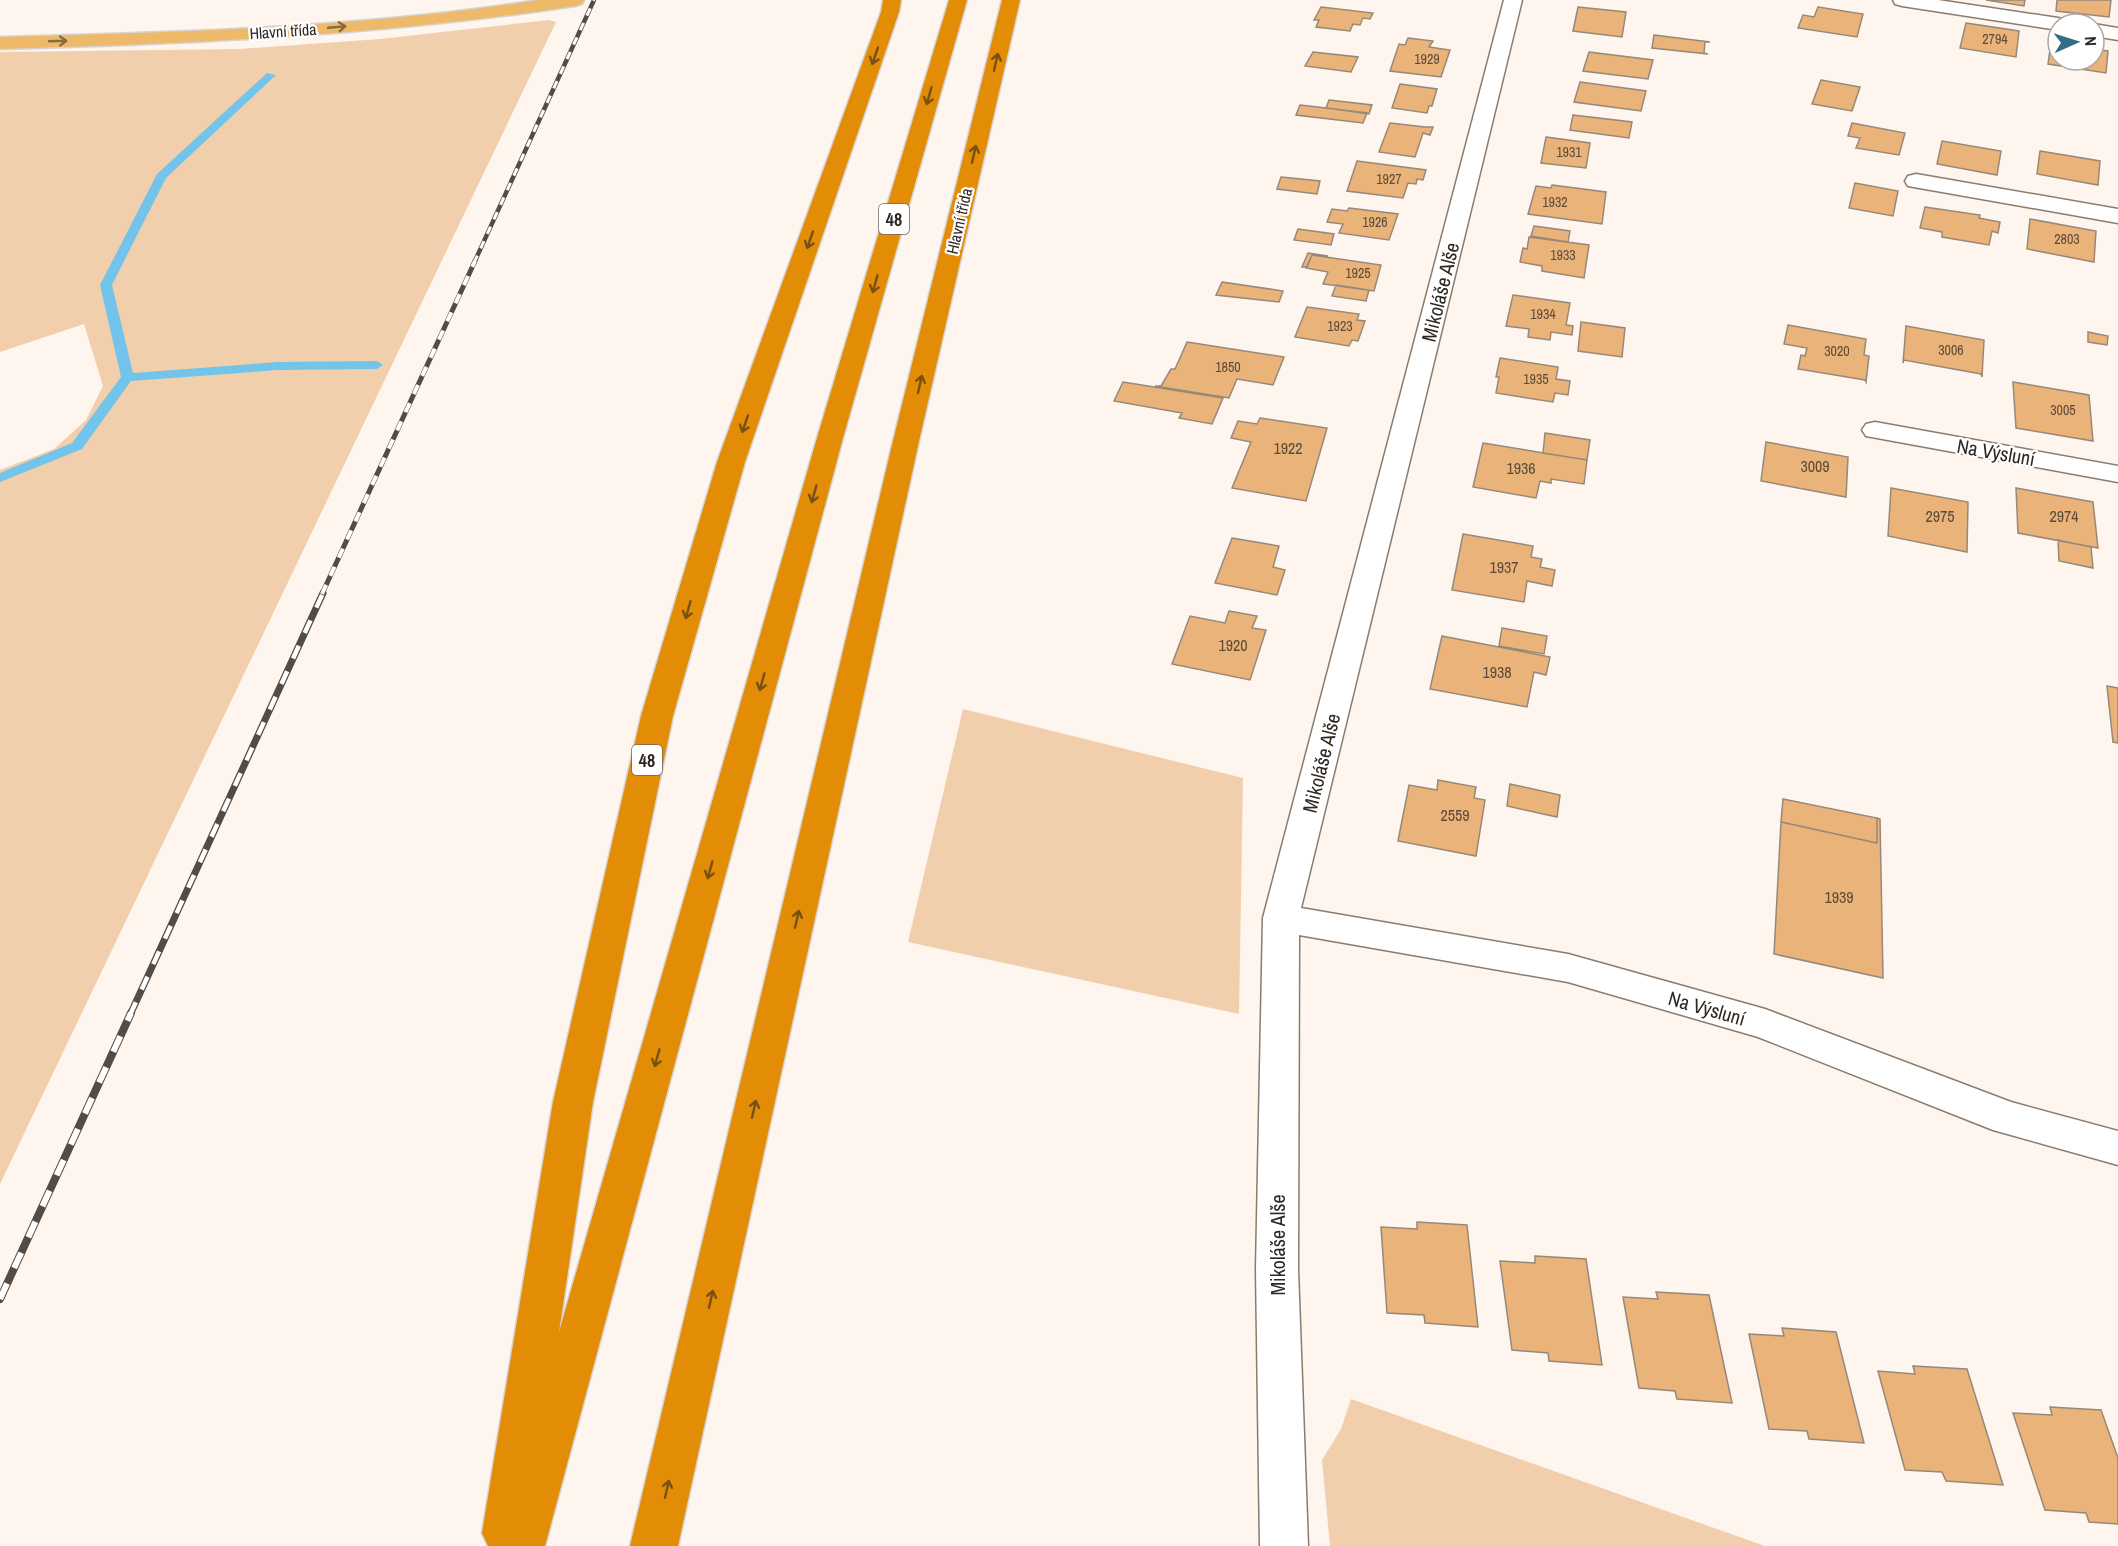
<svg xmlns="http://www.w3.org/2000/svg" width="2118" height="1546" font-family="'Archivo Narrow',sans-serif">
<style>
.green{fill:#f2cfac}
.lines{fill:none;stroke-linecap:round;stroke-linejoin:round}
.stream{fill:#73c4eb;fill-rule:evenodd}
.building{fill:#e9b37a;stroke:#988878;stroke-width:1.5}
.minor-casing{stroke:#8b7b6c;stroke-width:3}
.major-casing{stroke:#d5d4d3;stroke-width:3}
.highway-casing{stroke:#d5d4d3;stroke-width:3}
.minor{fill:#fff;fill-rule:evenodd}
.major{fill:#eeba69;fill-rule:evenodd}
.highway{fill:#e38c05;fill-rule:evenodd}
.rail-far3-casing{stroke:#534c46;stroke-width:4.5}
.rail-far2-casing{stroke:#534c46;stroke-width:5}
.rail-far1-casing{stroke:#534c46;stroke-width:7}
.rail-casing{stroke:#534c46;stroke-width:8}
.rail-far3{stroke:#fff;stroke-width:3;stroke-dasharray:8;stroke-linecap:butt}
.rail-far2{stroke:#fff;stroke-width:4;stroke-dasharray:10;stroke-linecap:butt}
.rail-far1{stroke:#fff;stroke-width:4.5;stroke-dasharray:14;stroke-linecap:butt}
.rail{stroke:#fff;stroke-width:6;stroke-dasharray:17;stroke-linecap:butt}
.oneway{stroke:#856a42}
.oneway2{stroke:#775016}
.labels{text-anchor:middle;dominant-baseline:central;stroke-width:4.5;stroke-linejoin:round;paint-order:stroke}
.far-number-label{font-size:14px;fill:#5e4b38}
.far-street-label{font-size:16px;fill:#2f2822;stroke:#fff}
.number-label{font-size:16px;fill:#5e4b38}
.shield{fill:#fff;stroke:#6d6864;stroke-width:1.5}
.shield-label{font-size:18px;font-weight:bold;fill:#2f2822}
.street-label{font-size:20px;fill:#2f2822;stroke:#fff}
</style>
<rect width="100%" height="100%" fill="#fdf5ee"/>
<!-- green -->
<path class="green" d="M549,20L556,22L0,1184V470L54,449L86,420L103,386L84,324L0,352V52L240,49L380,39Z
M963,709L1243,778L1239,1014L908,942Z
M1351,1399L1765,1546H1330L1322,1460L1341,1429Z"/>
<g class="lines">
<!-- stream -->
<path class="stream" d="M267,73L276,75L166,178L112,285L133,373L278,362L377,361L383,365L377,369L278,370L131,381L82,449L0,482V473L72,443L121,377L100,285L157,174Z"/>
</g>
<!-- building -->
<path class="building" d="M1986,0H2025L2024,6Z
M2057,0H2111L2109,17L2056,11Z
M1321,7L1373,13L1370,19L1363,18L1360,25L1353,24L1350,31L1316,27L1319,20H1314Z
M1578,7L1626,12L1622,37L1573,31Z
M1818,7L1863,14L1857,37L1798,28L1803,15L1814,17Z
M1966,23L2019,31L2016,57L1960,48Z
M1654,35L1710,42H1705L1704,53L1708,54L1652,48Z
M1408,38L1433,41L1429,47L1450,50L1441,77L1390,71L1399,44L1405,45Z
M2051,42L2058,43V60H2094V49L2108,51L2106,73L2048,64Z
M1313,52L1358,57L1351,72L1305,66Z
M1589,52L1653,60L1648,79L1583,71Z
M1821,80L1860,87L1852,111L1812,104Z
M1580,82L1646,91L1641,111L1574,102Z
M1400,84L1437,89L1432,106H1429L1427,113L1392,108Z
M1329,100L1372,105L1369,114L1326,108Z
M1300,105L1326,108L1367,113L1363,123L1296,115Z
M1573,115L1632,122L1629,138L1570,130Z
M1390,123L1425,127H1433L1430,135L1423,133L1415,157L1379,152Z
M1852,123L1905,133L1899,155L1856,148L1860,138L1848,136Z
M1546,137L1590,143L1586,168L1541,163Z
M1942,141L2001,151L1997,175L1937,164Z
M2040,151L2100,161L2098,185L2037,174Z
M1357,161L1426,170L1423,180L1417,179L1416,184L1408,183L1403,198L1347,191Z
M1281,177L1320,181L1317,194L1277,189Z
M1855,183L1898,191L1893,216L1849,208Z
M1552,185L1606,192L1602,224L1528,214L1536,186L1551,188Z
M1925,207L1980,215L1979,218L2000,222L1998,233L1992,231L1989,245L1942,237V232L1920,228Z
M1349,208L1398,214L1389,240L1339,233L1343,224L1327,222L1332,209L1347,211Z
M2030,219L2096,231L2094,262L2027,249Z
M1534,226L1570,231L1568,242L1531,236Z
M1298,229L1334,234L1331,245L1294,240Z
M1529,237L1589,245L1584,278L1542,271V266L1520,262L1523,248L1527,249Z
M1308,253L1328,256L1312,255L1307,267H1302Z
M1312,255L1381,265L1374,291L1323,284L1328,272L1306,268Z
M1222,282L1283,291L1279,302L1216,295Z
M1336,285L1369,290L1366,301L1332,296Z
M1513,295L1570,303L1566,325L1573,326L1572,335L1551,332L1550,340L1528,337L1529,329L1506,326Z
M1307,307L1359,314L1357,320L1365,321L1358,341L1352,340L1349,346L1295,337Z
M1581,322L1625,328L1622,357L1578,351Z
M1788,325L1866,339L1864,355L1869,356L1866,382L1865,380L1798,369L1801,355L1805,356L1807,348L1784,344Z
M1906,326L1984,340L1982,377L1981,374L1904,360L1903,363Z
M2088,332L2108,336L2107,345L2088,342Z
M1187,342L1284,357L1273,385L1237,379L1229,398L1155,386H1161L1171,369H1175Z
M1500,358L1558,367L1556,379L1570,381L1568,395L1555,393L1553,402L1496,393L1499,377H1496Z
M1123,382L1223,398L1212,424L1179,418L1182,413L1114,401Z
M2013,382L2089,395L2093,441L2016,428Z
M1260,418L1327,428L1306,501L1232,488L1251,442L1231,438L1238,421L1257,424Z
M1545,433L1590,440L1587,460L1543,453Z
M1766,442L1848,457L1846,497L1761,481Z
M1483,443L1587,460L1584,484L1551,479V483L1540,481L1536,498L1473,487Z
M1891,488L1968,502L1967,552L1888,536Z
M2016,488L2093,502L2098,548L2018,533Z
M1463,534L1533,546L1531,557L1542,559L1540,567L1555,570L1552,586L1527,581L1524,602L1452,590Z
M1232,538L1279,546L1273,567L1285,570L1277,595L1215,583Z
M2058,540L2091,547L2093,568L2059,561Z
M1229,611L1257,616L1252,628L1266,630L1250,680L1172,664L1190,616L1225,623Z
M1502,628L1547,636L1544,654L1499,646Z
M1442,636L1550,657L1546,675L1534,672L1527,707L1430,689Z
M2107,686L2118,688V743L2113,742Z
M1438,780L1476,787L1474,798L1485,800L1476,856L1398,841L1409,785L1437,790Z
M1510,784L1560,795L1557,817L1507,806Z
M1783,799L1877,818V843L1781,822Z
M1877,818L1880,819L1883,978L1774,954L1781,822L1877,843Z
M1417,1222L1467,1225L1478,1327L1425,1323L1424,1315L1387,1313L1381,1227L1417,1229Z
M1535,1256L1586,1259L1602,1365L1549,1361L1548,1353L1512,1350L1500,1261L1535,1263Z
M1656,1292L1709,1295L1732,1403L1677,1399L1675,1391L1639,1388L1623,1297L1658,1299Z
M1782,1328L1836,1332L1864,1443L1809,1439L1807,1431L1769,1429L1749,1334L1784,1336Z
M1913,1366L1967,1369L2003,1485L1946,1481L1942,1472L1905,1470L1878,1371L1915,1374Z
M2050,1407L2101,1410L2118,1458V1524L2089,1522L2086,1513L2045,1510L2013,1413L2052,1415Z"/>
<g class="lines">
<!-- minor casing -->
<g class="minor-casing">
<path id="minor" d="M1504,0H1522L1301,908L1568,954L1765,1009L2011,1102L2118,1131V1165L1993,1130L1758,1037L1568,982L1299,935L1298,1269L1308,1546H1260L1256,1269L1263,918Z
M1893,0H1938L2058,18L2065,20L2067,24H2058V30L1902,6L1895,4Z
M2094,24L2118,28V40L2094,36Z
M1916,174L2118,209V223L1908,186L1905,181L1908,176Z
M1875,422L2118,466V482L1866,436L1862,430L1866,424Z"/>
</g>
<!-- major casing -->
<g class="major-casing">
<path id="major" d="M539,0H584L582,4L575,6C384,35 193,44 0,49V37C180,32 361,28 539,0Z"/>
</g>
<!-- highway casing -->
<g class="highway-casing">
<path id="highway" d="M883,0H901L899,12L745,462L673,716L593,1102L559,1332L817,438L949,0H967L843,438L545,1546H488L482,1533L553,1102L641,716L717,462L881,12Z
M1002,0H1020L919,441L678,1546H630L893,441Z"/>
</g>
<!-- minor -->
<use href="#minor" class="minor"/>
<!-- major -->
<use href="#major" class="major"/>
<!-- highway -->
<use href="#highway" class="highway"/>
<!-- rail-far3 casing -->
<g class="rail-far3-casing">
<path id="rail-far3" d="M474,263L594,0"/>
</g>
<!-- rail-far2 casing -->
<g class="rail-far2-casing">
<path id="rail-far2" d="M322,594L475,261"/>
</g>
<!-- rail-far1 casing -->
<g class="rail-far1-casing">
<path id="rail-far1" d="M130,1015L323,593"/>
</g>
<!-- rail casing -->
<g class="rail-casing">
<path id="rail" d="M0,1299L131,1013"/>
</g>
<!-- rail-far3 -->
<use href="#rail-far3" class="rail-far3"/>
<!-- rail-far2 -->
<use href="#rail-far2" class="rail-far2"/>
<!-- rail-far1 -->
<use href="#rail-far1" class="rail-far1"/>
<!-- rail -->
<use href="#rail" class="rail"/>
</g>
<!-- one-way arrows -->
<defs><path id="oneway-shaft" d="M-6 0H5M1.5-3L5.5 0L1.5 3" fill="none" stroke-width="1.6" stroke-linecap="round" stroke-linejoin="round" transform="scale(1.5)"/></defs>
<g class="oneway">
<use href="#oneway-shaft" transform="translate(337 27) rotate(-5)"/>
<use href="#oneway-shaft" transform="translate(58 41) rotate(-2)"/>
</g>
<g class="oneway2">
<use href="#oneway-shaft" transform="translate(875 56) rotate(109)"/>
<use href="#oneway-shaft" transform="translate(996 62) rotate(-77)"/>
<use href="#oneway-shaft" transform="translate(929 96) rotate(106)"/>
<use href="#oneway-shaft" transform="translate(974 154) rotate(-77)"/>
<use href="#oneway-shaft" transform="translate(810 240) rotate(109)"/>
<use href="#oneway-shaft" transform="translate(875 284) rotate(106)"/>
<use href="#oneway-shaft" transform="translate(920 384) rotate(-77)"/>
<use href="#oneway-shaft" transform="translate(745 424) rotate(109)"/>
<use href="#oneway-shaft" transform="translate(814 494) rotate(106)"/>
<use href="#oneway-shaft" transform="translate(688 610) rotate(106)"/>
<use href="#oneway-shaft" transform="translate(762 682) rotate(106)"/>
<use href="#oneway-shaft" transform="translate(710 870) rotate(106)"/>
<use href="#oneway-shaft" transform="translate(797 919) rotate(-77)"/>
<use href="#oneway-shaft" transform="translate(657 1058) rotate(106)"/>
<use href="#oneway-shaft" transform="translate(754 1109) rotate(-77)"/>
<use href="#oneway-shaft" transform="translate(711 1299) rotate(-77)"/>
<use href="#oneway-shaft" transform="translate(667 1489) rotate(-77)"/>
</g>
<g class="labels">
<!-- far-number labels -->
<g class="far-number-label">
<text x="1995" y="39">2794</text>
<text x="1427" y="59">1929</text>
<text x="1569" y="152">1931</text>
<text x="1389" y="179">1927</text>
<text x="1555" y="202">1932</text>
<text x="1375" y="222">1926</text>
<text x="2067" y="239">2803</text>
<text x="1563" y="255">1933</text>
<text x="1358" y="273">1925</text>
<text x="1543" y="314">1934</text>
<text x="1340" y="326">1923</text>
<text x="1951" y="350">3006</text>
<text x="1837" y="351">3020</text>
<text x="1228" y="367">1850</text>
<text x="1536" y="379">1935</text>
<text x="2063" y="410">3005</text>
</g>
<!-- far-street labels -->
<g class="far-street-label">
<text transform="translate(283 31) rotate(-4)">Hlavní třída</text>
<text transform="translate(959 221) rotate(-77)">Hlavní třída</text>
</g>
<!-- number labels -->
<g class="number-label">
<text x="1288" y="448">1922</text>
<text x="1815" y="466">3009</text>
<text x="1521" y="468">1936</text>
<text x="1940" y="516">2975</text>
<text x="2064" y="516">2974</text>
<text x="1504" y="567">1937</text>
<text x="1233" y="645">1920</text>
<text x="1497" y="672">1938</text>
<text x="1455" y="815">2559</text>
<text x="1839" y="897">1939</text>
</g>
<!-- shield labels -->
<g class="shield">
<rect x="879" y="204" width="30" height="30" rx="4.5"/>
<rect x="632" y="745" width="30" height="30" rx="4.5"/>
</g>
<g class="shield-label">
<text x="894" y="219">48</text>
<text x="647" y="760">48</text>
</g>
<!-- street labels -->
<g class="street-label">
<text transform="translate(1440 292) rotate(-76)">Mikoláše Alše</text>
<text transform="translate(1996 452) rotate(10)">Na Výsluní</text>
<text transform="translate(1321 763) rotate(-76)">Mikoláše Alše</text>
<text transform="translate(1707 1008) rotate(16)">Na Výsluní</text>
<text transform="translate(1277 1245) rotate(-90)">Mikoláše Alše</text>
</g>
</g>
<!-- north arrow -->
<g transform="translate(2076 42) rotate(87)"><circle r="28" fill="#ffffff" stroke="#aca9a7" stroke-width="1.5"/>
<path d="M0-4.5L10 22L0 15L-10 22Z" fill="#356d87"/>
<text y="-9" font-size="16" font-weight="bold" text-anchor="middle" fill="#2f2822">N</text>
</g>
</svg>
